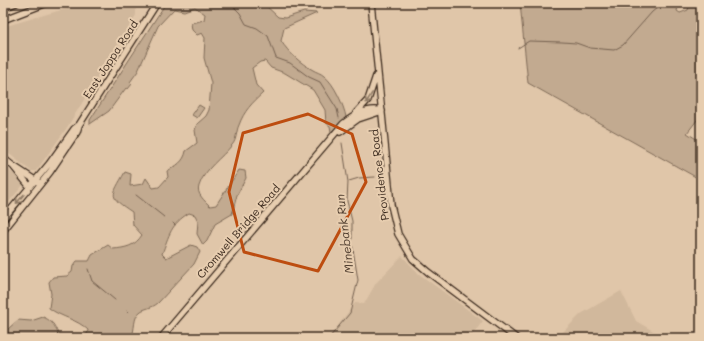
<svg xmlns="http://www.w3.org/2000/svg" width="704" height="341" font-family="Mali,sans-serif">
<style>
.built{fill:#d1b89c}
.green{fill:#c2aa90;stroke:#7e6a57}
.lines{fill:none;stroke-linecap:round;stroke-linejoin:round}
.stream{stroke:#74604f;stroke-width:1}
.secondary-casing{stroke:#3b2a1e;stroke-width:8}
.secondary{stroke:#e7cdaf;stroke-width:5.5}
.oneway{stroke:#917c66}
.marked{fill:none;stroke:#bd4d10;stroke-width:3;stroke-linejoin:round}
.labels{text-anchor:middle;dominant-baseline:central;stroke-width:4;stroke-linejoin:round;paint-order:stroke}
.street-label{font-size:11px;fill:#3b2a1e;stroke:#e7cdaf}
.water-label{font-size:12px;font-style:italic;fill:#4e3c2e;stroke:#e7cdaf}
</style>
<rect width="100%" height="100%" fill="#e0c6a9"/>
<filter id="ink" filterUnits="userSpaceOnUse"><feTurbulence type="fractalNoise" baseFrequency=".025" numOctaves="2"/><feDisplacementMap in="SourceGraphic" scale="8" xChannelSelector="R" yChannelSelector="G"/><feConvolveMatrix kernelMatrix="1 2 1 2 8 2 1 2 1" color-interpolation-filters="sRGB"/></filter>
<g filter="url(#ink)">
<!-- built -->
<path class="built" d="M85,3H135L136,6V15L66,129L36,171H31L3,149V27Z
M3,165L20,179L23,185L3,209Z
M402,256L419,274L483,321L470,338H329L355,303L364,304L376,283Z
M621,291L636,321L665,338H557L581,314Z"/>
<!-- green -->
<path class="green" d="M166,3H263L278,17L285,18L304,12L317,13L284,28L281,41C289,53 300,63 313,70C316,72 321,73 324,76C334,83 344,106 346,117L331,132L330,126L326,123L325,110L313,90L285,73L271,68L265,61L260,62L252,68L256,85L263,93C252,103 244,111 239,125C236,131 237,140 232,145C222,158 204,169 199,186C196,194 205,201 210,206L216,205L239,170L245,171L246,178L237,195L232,214L215,224L207,241L203,245L197,234L198,221L195,215L189,213C171,224 169,235 162,254L166,258L191,245L197,247L200,252L194,264L158,303C152,308 146,308 141,311C132,317 136,330 131,338H86L88,330C77,319 62,318 49,308L51,294L49,282L53,277L67,276L72,272L73,266L77,261H89L92,255L108,245L113,249C126,248 135,246 142,235L133,225L132,212C108,196 111,197 125,172L131,174L130,186L143,184L146,178L153,188L159,187L168,177L167,171C176,166 184,162 186,151L197,143L195,130L197,124L206,116L209,110L211,83L204,58L205,38L202,33L197,35L192,30L191,23L204,20L205,14L195,7L184,11L174,9L158,26L138,71L130,82L132,84L128,89L126,88L109,111L90,124V120Z
M520,3H679L677,11L680,13L688,10L690,3H701V115L687,133L701,142V180L528,83Z
M199,105L204,108L197,118L192,115Z
M43,317C57,323 54,329 61,338H10L8,336V329L18,320L31,321Z"/>
<g class="lines">
<!-- stream -->
<path class="stream" d="M230,3L240,13L246,24L257,28L268,36L276,58L290,63L309,77L320,82L337,109L339,118
M518,48L529,41L562,42L576,43L590,48L614,50L623,45L652,12L662,4L667,3
M349,181L359,178L375,177
M136,195L164,217
M173,223L175,225
M88,269L92,281L115,300
M127,311L129,313
M329,338L350,313L358,280L352,243V221L347,201L348,182L342,143"/>
<!-- secondary casing -->
<g class="secondary-casing">
<path id="secondary" d="M371,3L391,205L398,234L413,259L428,272L516,338
M3,8L16,3
M3,20L47,3
M356,113L368,100L376,76
M340,132L358,119L382,111
M3,158L13,166L30,187
M15,167L38,182
M3,219L49,164L74,129L79,125
M3,231L50,172L77,132L79,125L157,3
M161,338L343,124C354,115 367,107 382,111"/>
</g>
<!-- secondary -->
<use href="#secondary" class="secondary"/>
</g>
<!-- one-way arrows -->
<defs><path id="oneway-shaft" d="M-6 0H5M1.5-3L5.5 0L1.5 3" fill="none" stroke-width="1.6" stroke-linecap="round" stroke-linejoin="round"/></defs>
<g class="oneway">
<use href="#oneway-shaft" transform="translate(369 98) rotate(121)"/>
<use href="#oneway-shaft" transform="translate(20 199) rotate(130)"/>
</g>
</g>
<!-- marked area -->
<path class="marked" d="M308,114L352,134L366,182L318,271L244,252L229,192L243,133Z"/>
<g class="labels">
<!-- street labels -->
<g class="street-label">
<text transform="translate(110 59) rotate(-57)">East Joppa Road</text>
<text transform="translate(379 175) rotate(-97)">Providence Road</text>
<text transform="translate(238 231) rotate(-49)">Cromwell Bridge Road</text>
</g>
<!-- water labels -->
<g class="water-label">
<text transform="translate(344 234) rotate(-97)">Minebank Run</text>
</g>
</g>
<!-- margin -->
<rect width="704" height="341" fill="none" stroke="#e7cdaf" stroke-width="16"/>
<rect x="8" y="8" width="688" height="325" fill="none" stroke="#3b2a1e" stroke-width="1.5" filter="url(#ink)"/>
</svg>
